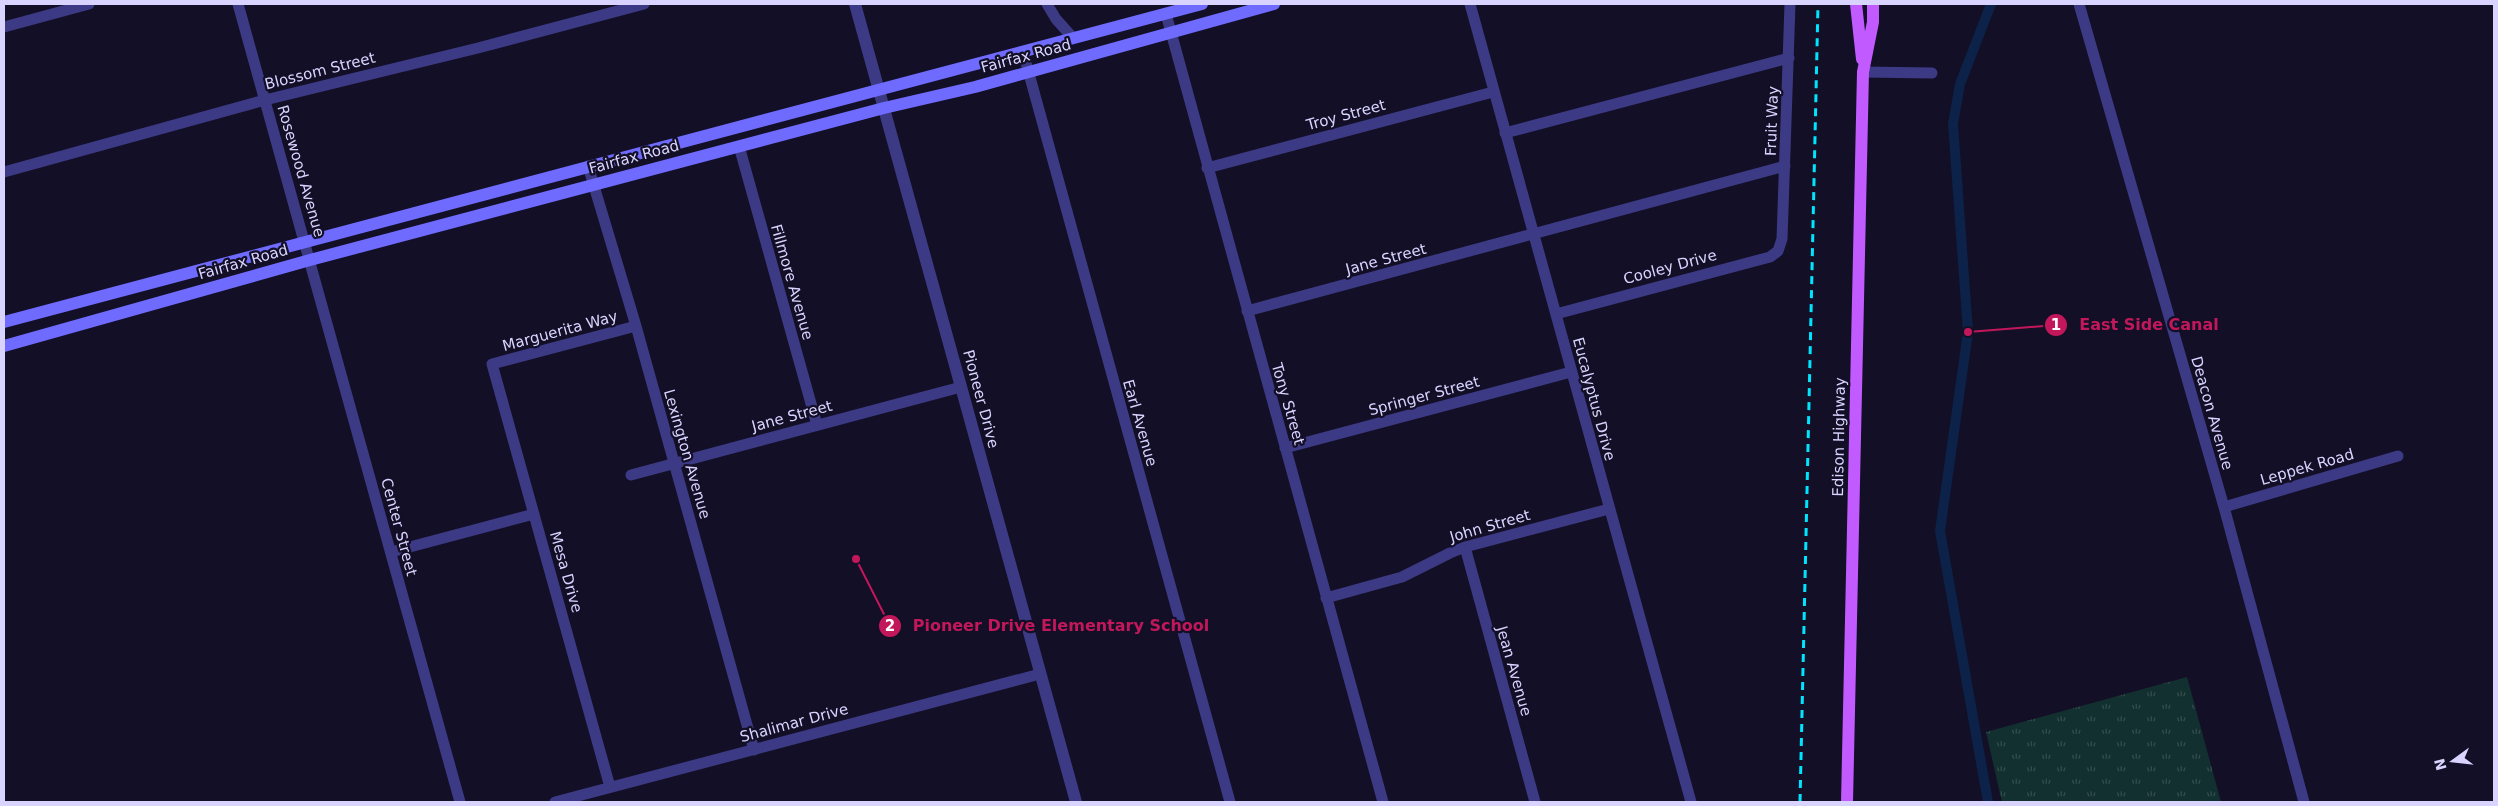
<svg xmlns="http://www.w3.org/2000/svg" width="2498" height="806" font-family="'DejaVu Sans',sans-serif">
<style>
.grass{fill:url(#grass-tufts)}
.lines{fill:none;stroke-linecap:round;stroke-linejoin:round}
.canal{stroke:#0c2248;stroke-width:10}
.minor{stroke:#3d3a85;stroke-width:11}
.tertiary{stroke:#3d3a85;stroke-width:12}
.secondary{stroke:#6f6bff;stroke-width:12}
.primary{stroke:#c25bff;stroke-width:12}
.rail{stroke:#00e5ff;stroke-width:3;stroke-dasharray:8 6;stroke-linecap:butt}
.labels{text-anchor:middle;dominant-baseline:central;stroke-width:4.5;stroke-linejoin:round;paint-order:stroke}
.street-label{font-size:15px;fill:#d9d4ff;stroke:#130f26}
.leader{fill:none;stroke:#c2185b;stroke-width:2}
.callout-dot{fill:#c2185b;stroke:#130f26;stroke-width:2}
.mark-label{font-size:15px;text-anchor:middle;font-weight:bold;fill:#fff}
.callout-label{font-size:16px;text-anchor:middle;font-weight:bold;fill:#c2185b;stroke:#130f26;stroke-width:4.5;stroke-linejoin:round;paint-order:stroke}
</style>
<defs>
<pattern id="grass-tufts" width="24" height="20" patternUnits="userSpaceOnUse" patternTransform="scale(1.25)"><rect width="24" height="20" fill="#12302f"/><path d="M3 7l-1-3M5 7V3M7 7l1-3M15 17l-1-3M17 17v-4M19 17l1-3" fill="none" stroke="#344d4e"/></pattern>
</defs>
<rect width="100%" height="100%" fill="#130f26"/>
<!-- grass -->
<path class="grass" d="M2187,677L2221,802H2002L1986,732Z"/>
<g class="lines">
<!-- canal -->
<path class="canal" d="M1988,802L1940,531L1968,332L1953,124L1960,84L1991,4"/>
<!-- minor -->
<path class="minor" d="M238,4L460,802
M1047,4L1056,19L1073,38
M1470,4L1691,802
M2079,4L2224,507L2304,802
M1166,14L1383,802
M4,27L89,4
M1023,52L1230,802
M1863,72L1932,73
M1505,133L1789,58
M739,146L817,425
M588,166L636,326L754,750
M1207,168L1493,92
M4,172L265,100L478,48L644,4
M1247,311L1785,166
M1556,314L1770,257L1778,251L1782,239L1790,4
M1285,448L1571,372
M631,475L961,387
M2224,507L2398,456
M1465,547L1535,802
M391,552L534,514
M1326,598L1402,577L1450,553L1465,547L1609,509
M610,787L492,364L636,326
M555,802L1040,674"/>
<!-- tertiary -->
<path class="tertiary" d="M855,4L1076,802"/>
<!-- secondary -->
<path class="secondary" d="M4,322L1202,4
M4,346L310,260L884,108L975,87L1274,4"/>
<!-- primary -->
<path class="primary" d="M1856,4L1862,59
M1847,802L1863,72L1873,22V4"/>
<!-- rail -->
<path class="rail" d="M1800,802L1818,4"/>
</g>
<g class="labels">
<!-- street labels -->
<g class="street-label">
<text transform="translate(1026 56) rotate(-15)">Fairfax Road</text>
<text transform="translate(320 71) rotate(-14)">Blossom Street</text>
<text transform="translate(1346 115) rotate(-15)">Troy Street</text>
<text transform="translate(1772 121) rotate(-88)">Fruit Way</text>
<text transform="translate(634 157) rotate(-15)">Fairfax Road</text>
<text transform="translate(301 171) rotate(74)">Rosewood Avenue</text>
<text transform="translate(1386 259) rotate(-15)">Jane Street</text>
<text transform="translate(243 262) rotate(-16)">Fairfax Road</text>
<text transform="translate(1670 267) rotate(-15)">Cooley Drive</text>
<text transform="translate(792 282) rotate(74)">Fillmore Avenue</text>
<text transform="translate(560 331) rotate(-15)">Marguerita Way</text>
<text transform="translate(1424 396) rotate(-15)">Springer Street</text>
<text transform="translate(981 399) rotate(75)">Pioneer Drive</text>
<text transform="translate(1594 399) rotate(75)">Eucalyptus Drive</text>
<text transform="translate(1288 404) rotate(74)">Tony Street</text>
<text transform="translate(2212 413) rotate(74)">Deacon Avenue</text>
<text transform="translate(792 416) rotate(-15)">Jane Street</text>
<text transform="translate(1140 423) rotate(74)">Earl Avenue</text>
<text transform="translate(1839 437) rotate(-89)">Edison Highway</text>
<text transform="translate(687 454) rotate(74)">Lexington Avenue</text>
<text transform="translate(2307 467) rotate(-16)">Leppek Road</text>
<text transform="translate(1490 526) rotate(-16)">John Street</text>
<text transform="translate(399 527) rotate(75)">Center Street</text>
<text transform="translate(566 572) rotate(74)">Mesa Drive</text>
<text transform="translate(1514 671) rotate(74)">Jean Avenue</text>
<text transform="translate(794 723) rotate(-15)">Shalimar Drive</text>
</g>
</g>
<!-- callouts -->
<path class="leader" d="M1968 332L2056 325M856 559L890 626"/>
<g class="callout-dot">
<circle cx="1968" cy="332" r="5"/>
<circle cx="856" cy="559" r="5"/>
<circle cx="2056" cy="325" r="12"/>
<circle cx="890" cy="626" r="12"/>
</g>
<g class="mark-label">
<text x="2056" y="330">1</text>
<text x="890" y="631">2</text>
</g>
<g class="callout-label">
<text x="2149" y="330">East Side Canal</text>
<text x="1061" y="631">Pioneer Drive Elementary School</text>
</g>
<!-- border -->
<rect width="2498" height="806" fill="none" stroke="#d9d4ff" stroke-width="10"/>
<!-- north arrow -->
<g transform="translate(2453 761) rotate(255)" stroke="#130f26" stroke-width="4" paint-order="stroke">
<path d="M0-4L9 19L0 12L-9 19Z" fill="#d9d4ff"/>
<text y="-8" font-size="14" font-weight="bold" text-anchor="middle" fill="#d9d4ff">N</text>
</g>
</svg>
